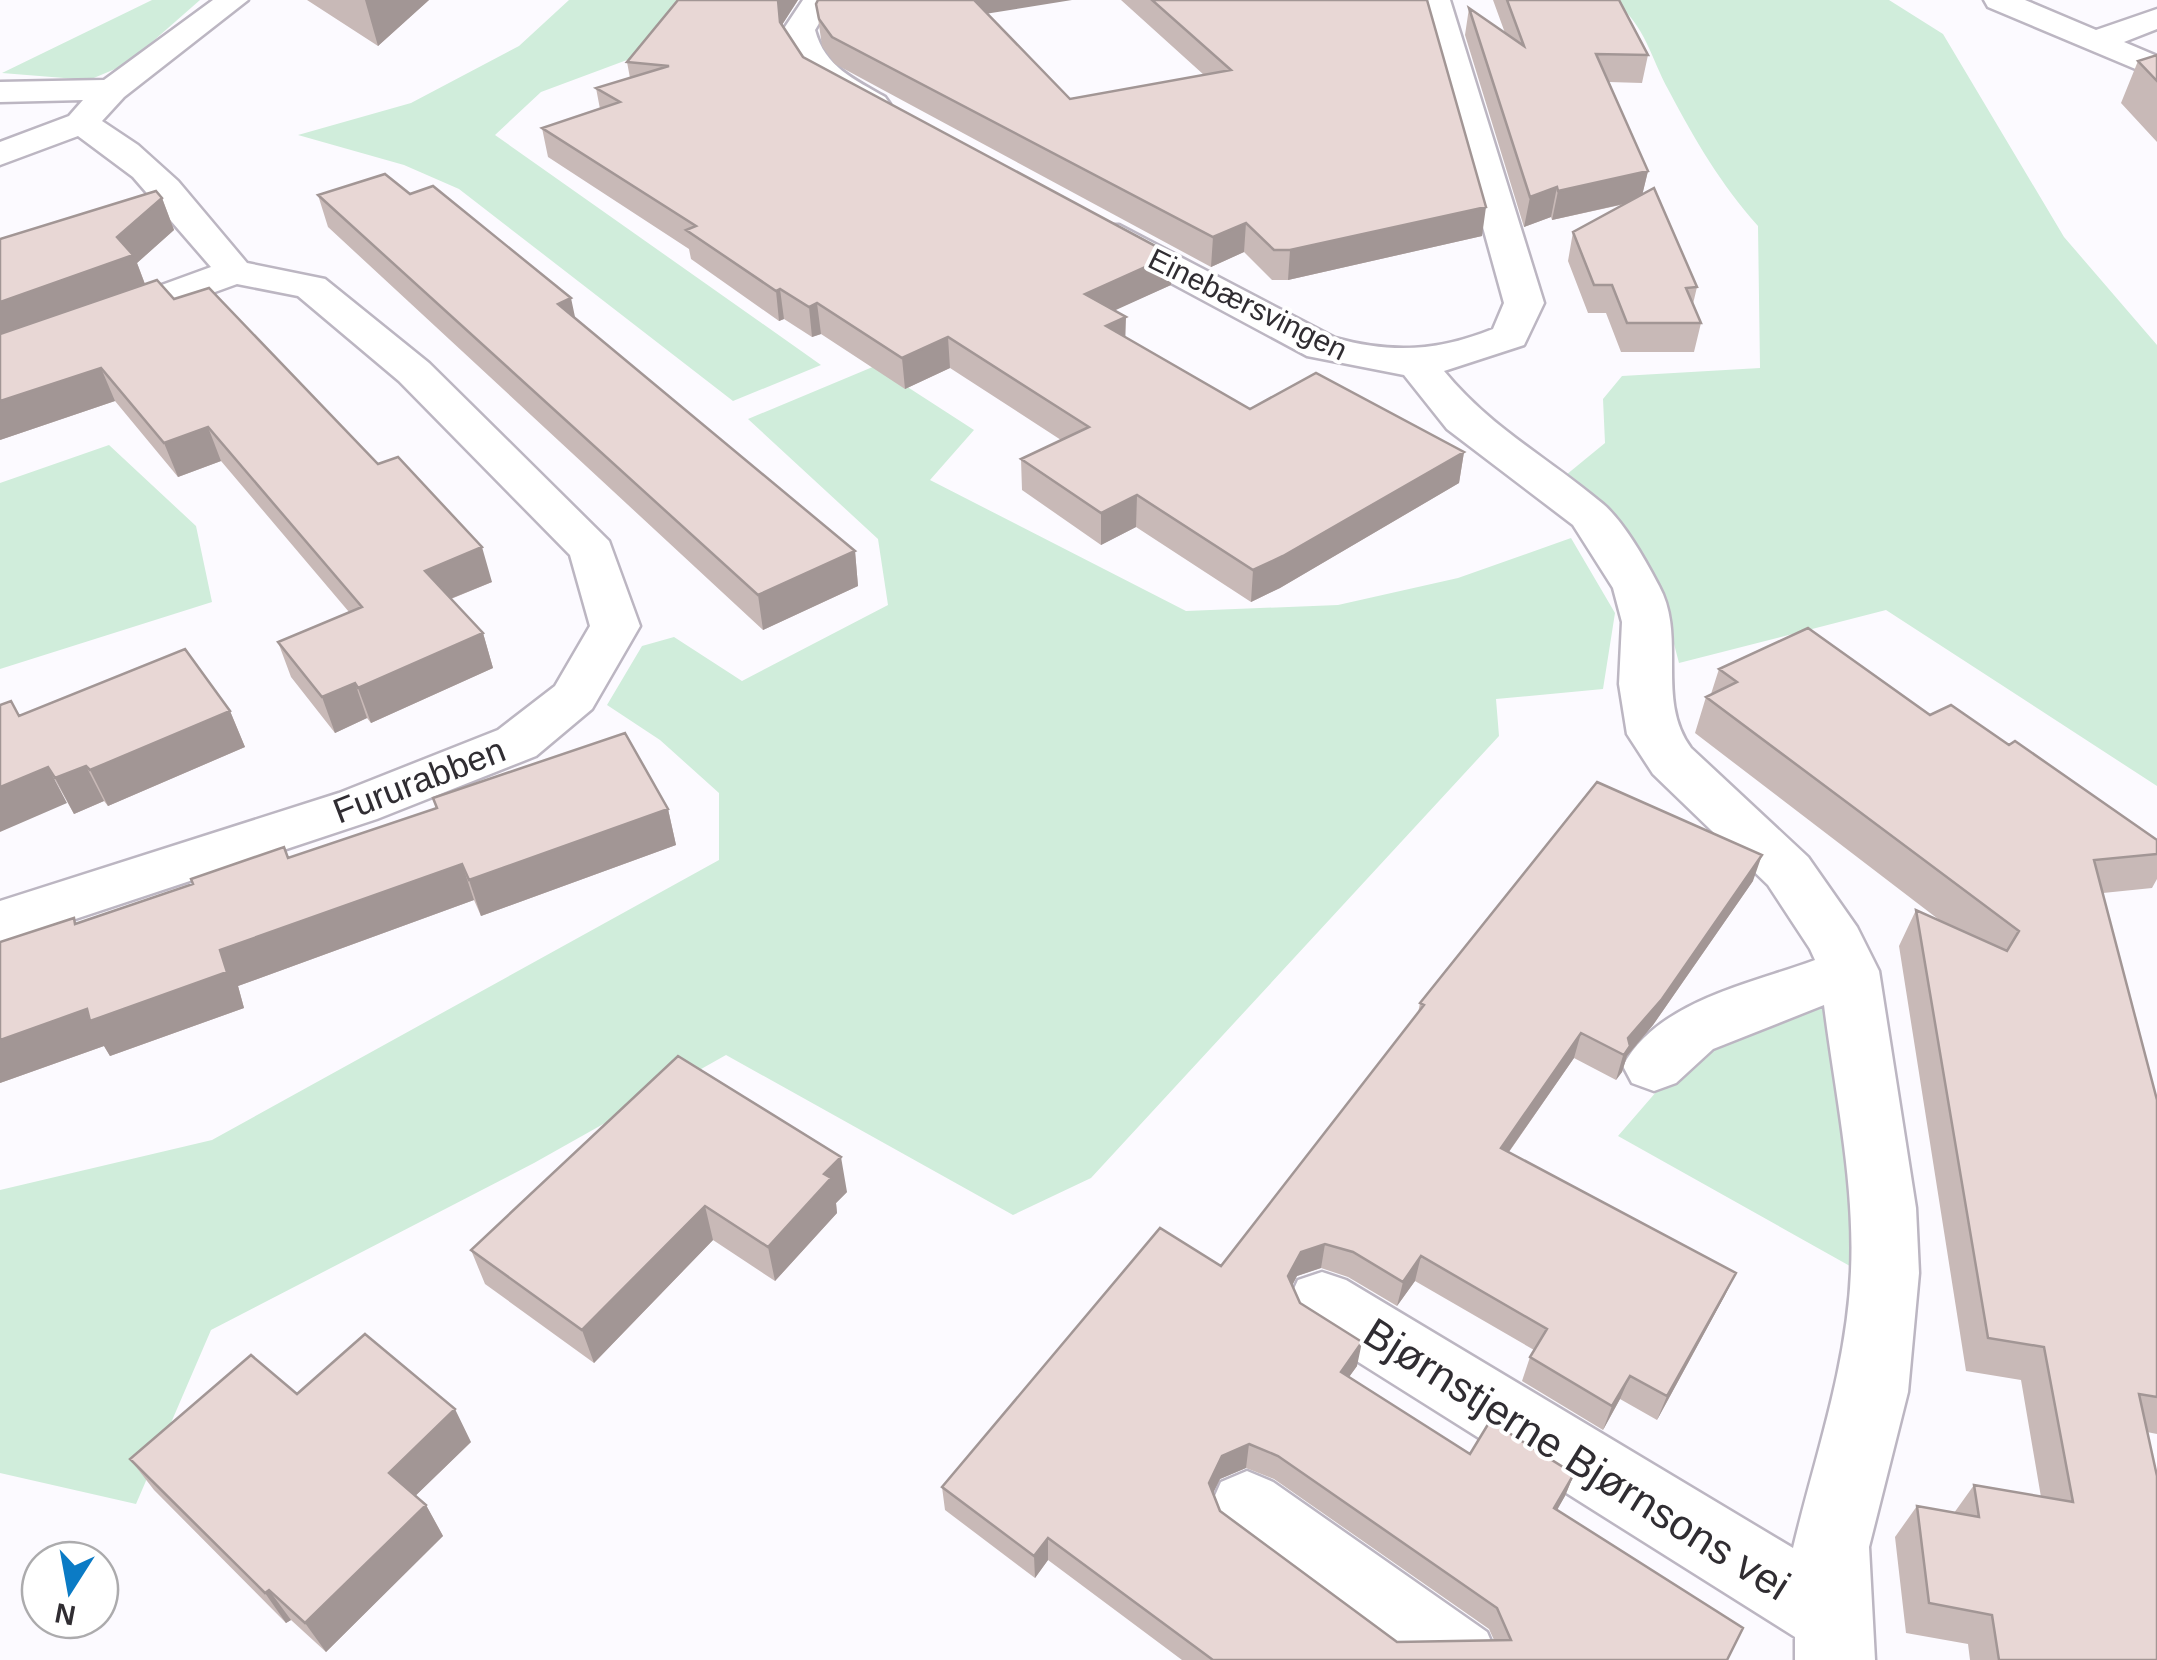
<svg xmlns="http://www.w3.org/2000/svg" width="2157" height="1660" font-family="Helvetica,sans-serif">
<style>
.green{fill:#d0eddb}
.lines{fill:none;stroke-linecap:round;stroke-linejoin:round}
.minor-casing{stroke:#bcb6c2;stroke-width:5}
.minor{fill:#fff;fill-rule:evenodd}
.wall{fill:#c8b9b7;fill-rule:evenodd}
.shaded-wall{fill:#a29695}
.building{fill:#e8d7d5;stroke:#a29695;stroke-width:2.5;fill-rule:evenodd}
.labels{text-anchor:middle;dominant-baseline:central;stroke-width:8;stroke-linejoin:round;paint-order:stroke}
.far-street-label{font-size:30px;fill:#302d32;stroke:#fff}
.street-label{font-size:35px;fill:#302d32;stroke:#fff}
.near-street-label{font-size:42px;fill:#302d32;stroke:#fff}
</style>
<rect width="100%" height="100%" fill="#fcfaff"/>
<!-- green -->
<path class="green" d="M152,0H200L127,64L89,80L2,73Z
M569,0H788L541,92L495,135L821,365L733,401L459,189L404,165L298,135L411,103L519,46Z
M1614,0H1889L1943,34L2064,237L2157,345V786L1886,610L1679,663C1657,575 1642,530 1566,475L1605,443L1603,399L1622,376L1760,368L1758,226C1720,183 1696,142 1669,91C1649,54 1647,29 1614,0Z
M875,366L974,430L930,480L1186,611L1338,605L1458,578L1571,538L1615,613L1603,689L1496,699L1499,736L1091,1178L1013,1215L726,1055L534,1163L211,1330L136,1504L0,1473V1190L212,1140L719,860V793L660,740L607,705L642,646L674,637L742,681L888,605L878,539L748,419Z
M109,445L196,526L212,602L0,669V483Z
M1825,1000L1842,1017L1857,1270L1618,1136L1663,1084L1736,1031Z"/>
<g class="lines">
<!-- minor casing -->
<g class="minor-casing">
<path id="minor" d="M213,0H248L124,97L102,121L138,145L178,181L247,263L325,279L429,363L609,541L640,626L592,709L536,756L377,819L0,944V901L339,793L498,730L555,686L590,626L570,555L399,381L298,296L237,284L0,370V344L211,267L133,177L78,136L0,165V142L69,116L83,100L0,102V82L104,80Z
M803,0H833L815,30C825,67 854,79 885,97L890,104L885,111C842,122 793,68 783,30Z
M1420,0H1450L1544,303L1524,345L1444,371C1493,430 1546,456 1603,504C1624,522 1646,561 1659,586C1687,637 1655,699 1691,748L1808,857L1857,927L1879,971L1916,1208L1919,1273L1908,1392L1869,1547L1875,1660H1795V1637L1298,1324L1288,1302L1298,1280L1322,1272L1346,1280L1793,1548C1815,1456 1847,1368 1851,1271C1855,1183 1835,1093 1824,1005L1713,1049L1676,1083L1654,1091L1632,1083L1623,1066C1657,1001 1751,984 1815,960L1810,949L1768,885L1653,774L1627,734L1619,684L1622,622L1613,588L1573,525L1447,429L1404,375L1307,356L1093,241L1087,233L1093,225H1119L1335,338C1393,354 1438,351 1493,329L1504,303Z
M1984,0H2025L2096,30L2157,9V29L2124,42L2157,56V78L1988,7Z
M1247,1471L1273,1482L1487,1632L1499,1660H1393L1221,1532L1210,1507L1221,1482Z"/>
</g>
<!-- minor -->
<use href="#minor" class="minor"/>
</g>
<!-- wall -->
<path class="wall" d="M307,0H429L378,46Z
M678,0H798L782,25L803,57L1172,255L1171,285L1114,310L1125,337L1250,409L1464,452L1459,483L1280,588L1251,602L1136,527L1101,545L1022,490L1021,459L1061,440L950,368L905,389L821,334L812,337L784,319L779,321L691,259L689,249L548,157L542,128L600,109L596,88L630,78L627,62Z
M1121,0H1427L1482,236L1288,280H1272L1244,252L1211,267L835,64L822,46L816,4L987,14L1070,99L1204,75Z
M1493,0H1619L1648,55L1642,83L1609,82L1648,171L1642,195L1697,287L1693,304L1701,323L1694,352H1621L1606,313H1588L1568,261L1573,232L1625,204L1552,220L1551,217L1524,227L1465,35L1469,8L1505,33Z
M2157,55V142L2121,103L2138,61Z
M318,195L575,318L855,551L858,586L763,630L328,227Z
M162,198L174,230L137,263L145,284L174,299L492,582L451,599L483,633L493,668L371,723L367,718L335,733L291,677L278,642L349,612L221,461L178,477L115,401L0,440Z
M1719,669L1930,715L2009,745L2157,840V879L2152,888L2103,893L2157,1100V1434L2147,1432L2157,1660H1970L1968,1644L1906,1633L1895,1537L1917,1506L1954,1513L1974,1485L2041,1497L2021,1380L1966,1371L1899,946L1916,910L1942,922L1695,733L1706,697L1711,694Z
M230,711L245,747L108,806L104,801L74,814L19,716Z
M433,798L668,809L676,845L481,916L474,900L238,986L244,1008L110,1056L104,1046L0,1083V942L77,923L193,884L284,847L289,858L436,808Z
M1753,881L1653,1025L1627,1056L1622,1072L1616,1080L1574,1058L1509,1152L1736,1273L1724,1297L1657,1420L1620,1399L1603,1430L1522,1381L1530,1357L1534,1350L1415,1281L1397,1306L1348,1277L1321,1268L1297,1276L1292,1285L1300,1303L1357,1366L1349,1377L1470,1454L1574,1474L1565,1496L1557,1509L1727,1660H1182L1048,1560L1035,1578L945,1510L942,1487L1221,1266L1418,1013L1420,1003ZM1246,1468L1274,1479L1489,1629L1494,1640L1397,1642L1220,1511L1213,1492L1220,1479Z
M678,1056L847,1192L836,1203L837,1213L775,1281L713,1240L594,1363L485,1284L471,1250Z
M471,1442L415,1496L426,1505L443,1536L326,1652L291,1620L286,1623L154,1490L130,1459Z"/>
<!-- shaded-wall -->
<path class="shaded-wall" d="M365,0H429L378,46Z
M778,0H798L780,28L777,1Z
M965,0H1072L966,17Z
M1648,171L1641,200L1552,220L1558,191Z
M1557,187L1551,217L1524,227L1530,197Z
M162,198L174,230L137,263L146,287L0,340V302L117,237Z
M1486,207L1482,236L1288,280L1290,250Z
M1246,223L1244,252L1211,267L1213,237Z
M1172,255L1171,285L1085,324V294Z
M780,289L784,319L779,321L776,291Z
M571,298L578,331L558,304Z
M817,303L821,334L812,337L809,307Z
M1126,317L1125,348L1106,326Z
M948,337L950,368L905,389L902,358Z
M101,368L115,401L0,440V401Z
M208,427L221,461L178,477L164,443Z
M1464,452L1459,483L1280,588L1251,602L1253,570Z
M1137,495L1136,527L1101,545V513Z
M482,547L492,582L435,605L425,571Z
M855,551L858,586L763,630L758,595Z
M483,633L493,668L371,723L358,688Z
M355,683L367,718L335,733L322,697Z
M230,711L245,747L108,806L90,770Z
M86,766L104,801L74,814L55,778Z
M48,767L67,803L0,832V787Z
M668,809L676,845L481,916L469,880Z
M1762,855L1753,881L1653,1025L1627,1056L1622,1072L1616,1080L1628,1038Z
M462,864L474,900L238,986L244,1008L110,1056L104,1046L0,1083V1040L220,950Z
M1581,1033L1574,1058L1494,1173L1501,1148Z
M841,1157L847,1192L836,1203L837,1213L775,1281L768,1247L824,1174Z
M705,1206L713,1240L594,1363L582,1330Z
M1325,1244L1321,1268L1297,1276L1285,1300L1288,1276L1301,1252Z
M1421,1256L1415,1281L1397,1306L1403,1282Z
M1736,1273L1724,1297L1657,1420L1667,1396Z
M1362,1342L1357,1366L1336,1395L1341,1372Z
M1630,1376L1620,1399L1603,1430L1612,1406Z
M455,1409L471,1442L407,1504L389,1473Z
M1249,1444L1246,1468L1220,1479L1207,1506L1209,1483L1222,1456Z
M1574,1474L1565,1496L1546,1530L1554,1508Z
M426,1505L443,1536L326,1652L305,1623Z
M1048,1538V1560L1035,1578L1034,1556Z
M269,1590L291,1620L286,1623L265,1593Z"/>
<!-- building -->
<path class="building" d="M678,0H778L780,22L803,57L1172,255L1085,294L1126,317L1106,326L1250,409L1316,373L1464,452L1283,556L1253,570L1137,495L1101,513L1021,459L1089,427L948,337L902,358L817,303L809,307L780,289L776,291L686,230L696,226L542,128L620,102L596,88L669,66L627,62Z
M818,0H974L1070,99L1231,70L1152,0H1427L1486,207L1290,250H1274L1246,223L1213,237L832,37L819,19L816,4Z
M1507,0H1619L1648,55L1596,54L1648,171L1558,191L1557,187L1530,197L1469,8L1524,46Z
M2157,55V81L2138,61Z
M385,174L410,194L433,186L571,298L558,304L855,551L758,595L318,195Z
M1654,188L1697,287L1686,288L1701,323H1627L1612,285H1594L1573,232Z
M156,191L162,198L117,237L133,255L0,302V239Z
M157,280L174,299L209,288L378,464L398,457L482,547L425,571L483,633L358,688L355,683L322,697L278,642L362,607L208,427L164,443L101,368L0,401V334Z
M1808,628L1930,715L1951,705L2009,745L2015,741L2157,840V854L2094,860L2157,1100V1397L2139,1394L2157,1476V1660H1999L1992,1615L1929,1603L1917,1506L1979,1517L1974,1485L2073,1502L2044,1347L1988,1338L1916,910L2007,951L2019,931L1706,697L1737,682L1719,669Z
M185,649L230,711L90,770L86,766L55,778L48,767L0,787V705L11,701L19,716Z
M625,733L668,809L469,880L462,864L220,950L227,972L90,1021L87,1009L0,1040V942L74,918L75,924L193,884L191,879L284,847L288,858L437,808L433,798Z
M1597,782L1762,855L1662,999L1628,1038L1630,1046L1624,1055L1581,1033L1501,1148L1736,1273L1667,1396L1630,1376L1612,1406L1530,1357L1547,1329L1421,1256L1403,1282L1353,1252L1325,1244L1301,1252L1288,1276L1300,1303L1362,1342L1341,1372L1470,1454L1490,1421L1574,1474L1554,1508L1743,1628L1727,1660H1213L1048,1538L1034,1556L942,1487L1160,1228L1221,1266L1424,1005L1420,1003ZM1249,1444L1278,1456L1497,1608L1511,1640L1397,1642L1220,1511L1209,1483L1222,1456Z
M678,1056L841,1157L824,1174L831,1178L768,1247L705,1206L582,1330L471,1250Z
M365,1334L455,1409L389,1473L426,1505L305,1623L269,1590L265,1593L130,1459L251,1355L297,1394Z"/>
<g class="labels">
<!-- far-street labels -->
<g class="far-street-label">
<text transform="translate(1248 304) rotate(26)">Einebærsvingen</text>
</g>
<!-- street labels -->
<g class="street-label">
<text transform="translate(419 780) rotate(-21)">Fururabben</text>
</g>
<!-- near-street labels -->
<g class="near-street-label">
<text transform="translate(1577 1459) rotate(32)">Bjørnstjerne Bjørnsons vei</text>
</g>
</g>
<!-- north arrow -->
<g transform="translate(70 1590) rotate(191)"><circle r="48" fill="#ffffff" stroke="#acabad" stroke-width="2.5"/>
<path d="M0-8L18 38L0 25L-18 38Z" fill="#0b7bc5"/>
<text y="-15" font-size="28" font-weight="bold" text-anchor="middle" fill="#302d32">N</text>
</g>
</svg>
